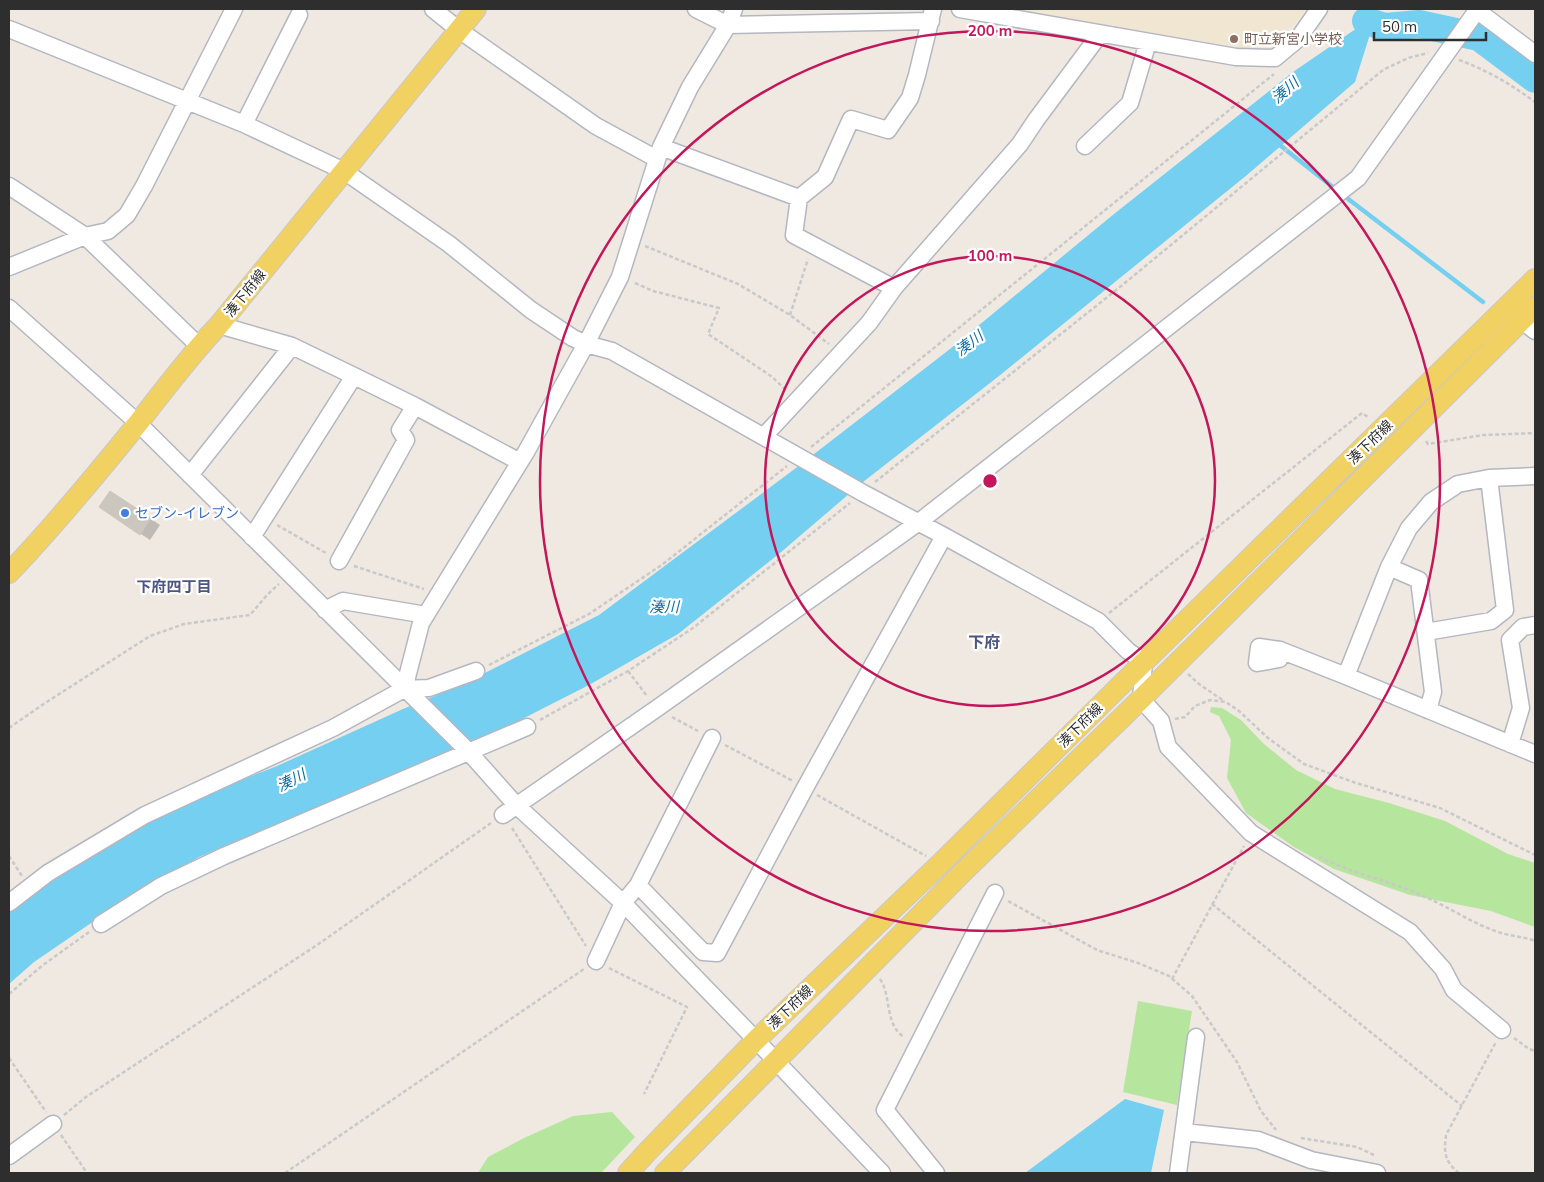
<svg xmlns="http://www.w3.org/2000/svg" width="1544" height="1182" font-family="Mulish,'Noto Sans JP',sans-serif">
<style>
.education{fill:#f0e6d1}
.green{fill:#b6e59e}
.water{fill:#75cff0}
.shadow{fill:#0003}
.lines{fill:none;stroke-linecap:round;stroke-linejoin:round}
.stream{stroke:#75cff0;stroke-width:4.5}
.river{stroke:#75cff0;stroke-width:28}
.building{fill:#cbc7bf;stroke:#cbc5ba}
.minor-casing{stroke:#b4b7c1;stroke-width:19}
.major-casing{stroke:#c9c9c9;stroke-width:22}
.path{stroke:#c9c9c9;stroke-width:2.5;stroke-dasharray:4 2.5;stroke-linecap:butt}
.minor{stroke:#fff;stroke-width:16}
.major{stroke:#f2d163;stroke-width:20}
.ring{fill:none;stroke:#c2185b;stroke-width:2.5}
.education-dot{fill:#8d6e63;stroke:#fff;stroke-width:2}
.shop-dot{fill:#3f7fe0;stroke:#fff;stroke-width:2}
.labels{text-anchor:middle;dominant-baseline:central;stroke-width:4.5;stroke-linejoin:round;paint-order:stroke}
.education-label{font-size:14px;fill:#785e54;stroke:#fff;text-anchor:start}
.street-label{font-size:14px;fill:#2e2e2e;stroke:#fff}
.shop-label{font-size:14px;fill:#366cbe;stroke:#fff;text-anchor:start}
.water-label{font-size:15px;font-style:italic;fill:#0d6fa3;stroke:#fff}
.neighbourhood-label{font-size:15px;font-weight:bold;fill:#4d5680;stroke:#fff}
.quarter-label{font-size:16px;font-weight:bold;fill:#4d5680;stroke:#fff}
.centre{fill:#c2185b;stroke:#fff;stroke-width:2.5}
.ring-label{font-size:15px;text-anchor:middle;font-weight:bold;fill:#c2185b;stroke:#fff;stroke-width:4.5;stroke-linejoin:round;paint-order:stroke}
</style>
<rect width="100%" height="100%" fill="#efe9e1"/>
<!-- education -->
<path class="education" d="M1003,9H1306L1293,26L1259,50Z"/>
<!-- green -->
<path class="green" d="M1211,707L1222,708L1241,720L1264,744L1296,770L1335,789L1389,803L1445,821L1508,854L1535,863V927L1491,911L1410,895L1334,869L1294,847L1246,813L1227,778L1231,740L1219,716L1210,712Z
M1138,1001L1192,1011L1177,1105L1123,1092Z
M612,1112L635,1137L601,1173H478L488,1157L524,1138L573,1116Z"/>
<!-- water -->
<path class="water" d="M1376,15L1355,82L1247,175L999,376L863,482L780,553L678,634L589,685L485,738L199,857L116,906L34,962L9,984V911L38,889L143,826L208,793L277,766L403,709L457,687L599,615L796,468L950,349L1114,214L1293,72Z
M1125,1099L1164,1110L1151,1173H1025Z"/>
<!-- shadow -->
<path class="shadow" d="M111,492L160,525L150,540L101,507Z"/>
<g class="lines">
<!-- stream -->
<path class="stream" d="M1276,142L1334,188
M1343,195L1483,302"/>
<!-- river -->
<path class="river" d="M1366,21L1385,27L1419,24L1479,37L1535,79"/>
</g>
<!-- building -->
<path class="building" d="M110,491L151,518L140,535L99,507Z"/>
<g class="lines">
<!-- minor casing -->
<g class="minor-casing">
<path id="minor" d="M433,9L459,30L596,126L657,159
M696,9L728,25L931,21
M960,9L1236,57L1275,58L1298,39L1319,9
M1475,9L1535,54
M9,29L244,124L344,171L449,244L531,310L573,338L586,344L612,351L863,493L944,536L1098,621L1128,651L1144,662L1141,699L1161,721L1168,747L1251,833L1410,932L1443,969L1454,990L1502,1030
M244,124L299,15
M1085,146L1130,103L1148,42
M661,147L799,198L825,177L851,119L888,130L910,98L917,75L933,9
M9,186L85,236L199,346
M799,198L794,235L894,288
M9,267L85,236L108,231L127,215L144,186L234,9
M9,308L138,423L468,751L516,805L623,903L756,1040L882,1173
M1521,320L1535,331
M219,325L292,346
M415,406L520,462
M764,436L869,323L894,288L1020,144L1036,120L1100,34
M190,475L292,346L354,376
M1535,476L1489,478L1458,484L1431,502L1409,528L1389,567L1346,676L1535,754
M252,537L354,376L415,406L400,430L406,440L339,561
M1389,567L1419,580L1433,692L1428,710
M325,610L343,601L426,615
M1426,632L1491,621L1505,610L1489,478
M1280,650L1279,659L1257,663L1259,647L1280,650L1346,676
M404,689L421,623L526,452L586,344L620,277L661,147L690,87L728,25L734,9
M1510,744L1521,708L1510,640L1523,627L1535,625
M503,815L656,709L919,522L1358,178L1478,9
M638,885L703,952L717,953L805,788L944,536
M9,903L48,873L145,815L333,728L404,689L429,688L476,671
M101,924L161,886L224,856L527,727
M596,961L623,903L638,885L712,738
M1184,1132L1258,1140L1311,1160L1377,1173
M9,1156L53,1124
M936,1173L885,1110L995,893
M1178,1173L1196,1037"/>
</g>
<!-- major casing -->
<g class="major-casing">
<path id="major" d="M9,573C55,525 97,474 139,422C165,389 190,355 219,325L476,9
M628,1173L648,1151L756,1040L940,864L1144,662L1535,279
M665,1173L963,872L1141,699L1535,307"/>
</g>
<!-- path -->
<path class="path" d="M1459,60C1487,70 1512,85 1535,102
M645,246L738,284L790,315L829,344
M635,283L653,291L719,308L708,334L771,376L786,390
M790,315L808,259
M1426,441L1428,444L1483,435L1535,433
M811,447L1274,74
M875,482L1120,287L1383,70L1408,58L1428,53
M277,525L326,553
M354,566L424,589
M1109,613L1362,413L1368,417
M489,665L589,614L663,564L787,466
M628,671L647,696
M1188,674L1199,684L1224,701
M672,717L698,731
M1175,719L1185,717L1195,706L1210,700L1226,702L1239,711L1268,738L1304,764L1356,783L1440,808L1535,855
M540,720L628,671L693,628L850,503
M9,728L45,703L150,636L184,624L250,615L268,594L279,584
M725,745L793,781
M817,795L926,856
M512,828L586,946
M9,856L22,876
M1319,856C1351,874 1389,880 1423,896C1447,906 1470,922 1495,931C1508,936 1522,936 1535,941
M1008,901L1097,950L1138,963L1169,976L1192,996L1237,1062L1261,1111L1276,1130
M1212,904L1462,1106
M609,968L687,1007L644,1094
M880,979C892,997 884,1024 904,1037
M1172,979L1244,846
M9,994L43,965L89,932
M1514,1038L1529,1049L1535,1051
M9,1058L46,1112
M64,1115L86,1097L317,945L491,823
M61,1135L87,1173
M1301,1138L1357,1147L1374,1155
M285,1173L584,969
M1459,1173C1444,1161 1444,1153 1446,1135L1496,1042"/>
<!-- minor -->
<use href="#minor" class="minor"/>
<!-- major -->
<use href="#major" class="major"/>
</g>
<!-- distance rings -->
<g class="ring">
<circle cx="990" cy="481" r="225"/>
<circle cx="990" cy="481" r="450"/>
</g>
<!-- markers -->
<circle class="education-dot" cx="1234" cy="39" r="5"/>
<circle class="shop-dot" cx="125" cy="513" r="5"/>
<g class="labels">
<!-- education labels -->
<g class="education-label">
<text x="1244" y="39">町立新宮小学校</text>
</g>
<!-- street labels -->
<g class="street-label">
<text transform="translate(245 293) rotate(-51)">湊下府線</text>
<text transform="translate(1370 442) rotate(-44)">湊下府線</text>
<text transform="translate(1080 725) rotate(-45)">湊下府線</text>
<text transform="translate(790 1007) rotate(-44)">湊下府線</text>
</g>
<!-- shop labels -->
<g class="shop-label">
<text x="135" y="513">セブン-イレブン</text>
</g>
<!-- water labels -->
<g class="water-label">
<text transform="translate(1285 90) rotate(-41)">湊川</text>
<text transform="translate(969 343) rotate(-37)">湊川</text>
<text x="664" y="606">湊川</text>
<text transform="translate(291 780) rotate(-27)">湊川</text>
</g>
<!-- neighbourhood labels -->
<g class="neighbourhood-label">
<text x="174" y="586">下府四丁目</text>
</g>
<!-- quarter labels -->
<g class="quarter-label">
<text x="984" y="642">下府</text>
</g>
</g>
<circle cx="990" cy="481" r="8" class="centre"/>
<g class="ring-label">
<text x="990" y="36">200 m</text>
<text x="990" y="261">100 m</text>
</g>
<!-- border -->
<rect width="1544" height="1182" fill="none" stroke="#2e2e2e" stroke-width="20"/>
<!-- scale -->
<path d="M1374 32v8h112v-8" fill="none" stroke="#2e2e2e" stroke-width="2.5"/>
<text x="1382" y="32" font-size="15" fill="#2e2e2e" stroke="#ffffff" stroke-width="4" paint-order="stroke">50 m</text>
</svg>
